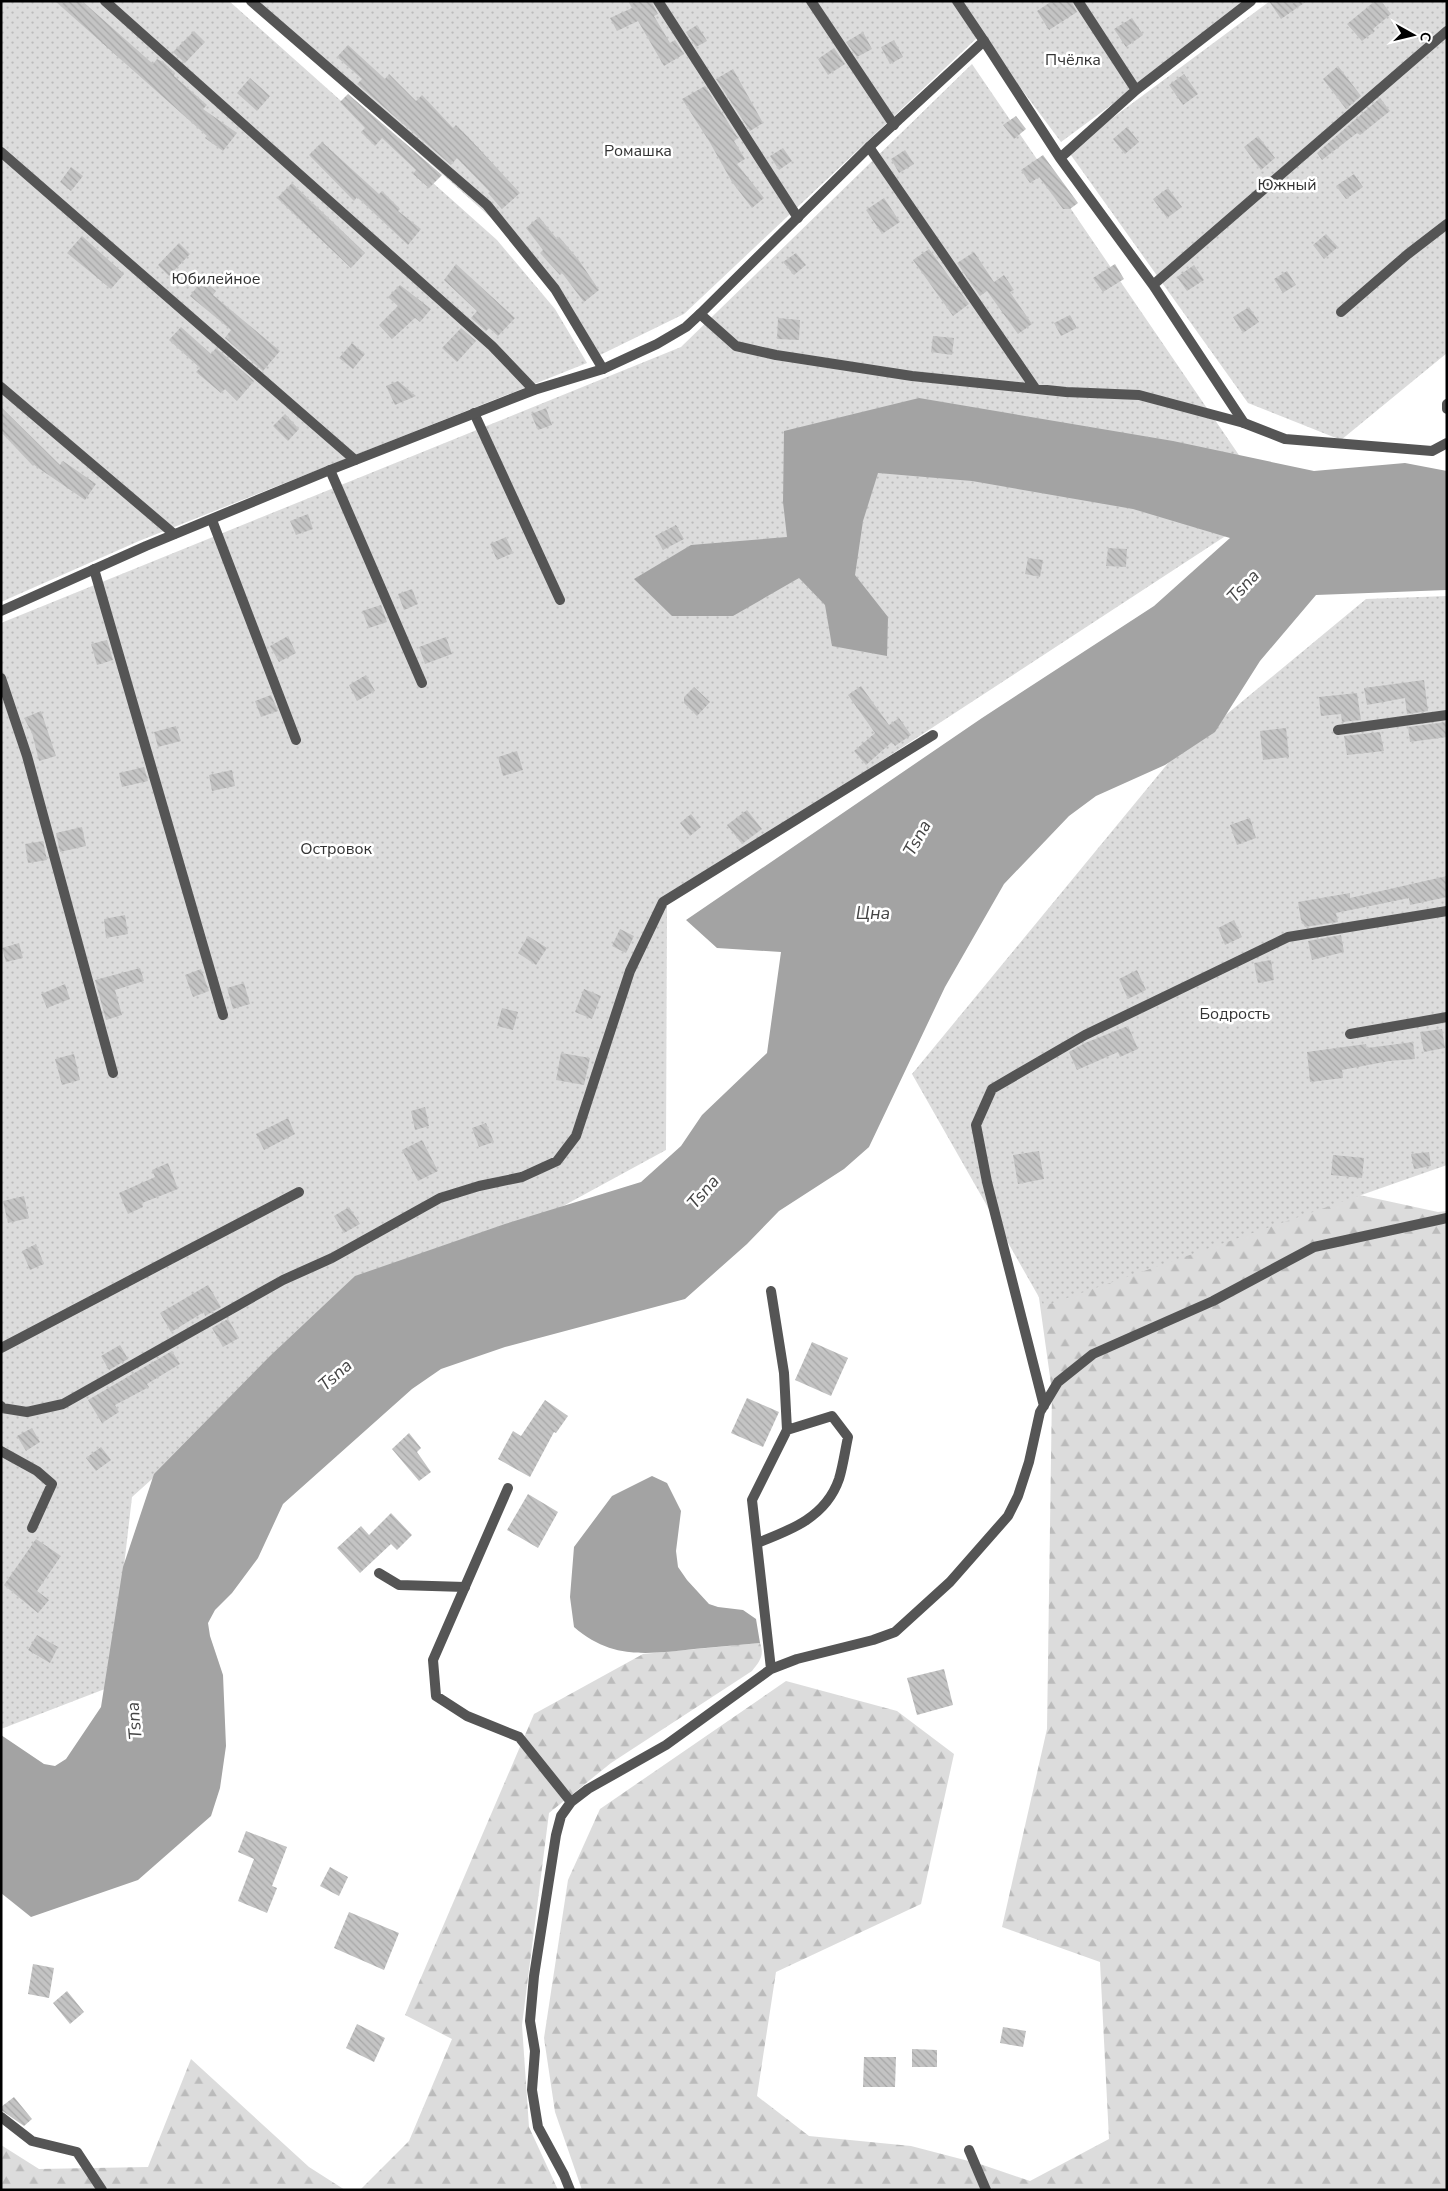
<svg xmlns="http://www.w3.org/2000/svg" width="1448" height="2191" font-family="'Nunito Sans',sans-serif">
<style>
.forest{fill:url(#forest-firs)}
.park{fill:url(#park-dots)}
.water{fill:#a3a3a3}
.building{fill:url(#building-back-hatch)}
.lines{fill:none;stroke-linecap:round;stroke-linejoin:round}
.service{stroke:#555;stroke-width:10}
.minor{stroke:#555;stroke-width:10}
.tertiary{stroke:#555;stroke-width:10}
.labels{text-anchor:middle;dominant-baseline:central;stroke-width:5;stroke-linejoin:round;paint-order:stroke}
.park-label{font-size:16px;fill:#333;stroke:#fff}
.water-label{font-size:18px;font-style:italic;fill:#444;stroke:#fff}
</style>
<defs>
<pattern id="forest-firs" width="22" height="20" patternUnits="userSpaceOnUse" patternTransform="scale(1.25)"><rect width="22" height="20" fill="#dcdcdc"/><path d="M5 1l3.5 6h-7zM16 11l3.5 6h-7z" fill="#bbb"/></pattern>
<pattern id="park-dots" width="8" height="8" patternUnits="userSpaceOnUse" patternTransform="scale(1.25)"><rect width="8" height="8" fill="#dcdcdc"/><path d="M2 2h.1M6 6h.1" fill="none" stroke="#bbb" stroke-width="1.8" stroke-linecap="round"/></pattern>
<pattern id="building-back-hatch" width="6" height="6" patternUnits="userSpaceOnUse" patternTransform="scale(1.25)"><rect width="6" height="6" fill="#c4c4c4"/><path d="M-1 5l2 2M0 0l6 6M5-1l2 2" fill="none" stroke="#a7a7a7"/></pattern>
</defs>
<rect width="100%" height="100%" fill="#fff"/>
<!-- forest -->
<path class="forest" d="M1304,1183L1438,1212L1447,1211V2190H582L555,2112L544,2038L568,1880L600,1809L786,1681L897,1711L954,1754L921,1904L776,1972L757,2096L809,2136L911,2146L980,2164L1030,2181L1109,2139L1100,1962L1002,1927L1047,1729L1052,1391L1032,1248Z
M760,1643C765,1656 759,1662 752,1671L611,1763L549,1813L522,2025L529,2127L558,2190H360L409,2141L452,2039L405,2015L534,1714L643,1654Z
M191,2059L309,2167L345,2190H1V2145L39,2169L148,2167Z"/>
<!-- park -->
<path class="park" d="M1,1H229L497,240L555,309L587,363L139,541L1,602Z
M249,1H955L979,36L684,314L598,356L508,233Z
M959,1H1252L1061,142L990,47Z
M1270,1H1447V353L1341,440L1248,403L1068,151Z
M972,64L1273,505L667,901L666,1150L293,1353L132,1497L110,1687L1,1729V623L681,347Z
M1447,596V1165L1044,1306L912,1074L1169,762L1366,599Z"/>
<!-- water -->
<path class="water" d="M919,398L1173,441L1314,471L1405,463L1447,471V590L1316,595L1260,661L1215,732L1165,765L1096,796L1069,816L1004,884L945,987L869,1147L844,1169L779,1211L747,1244L685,1299L505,1347L441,1369L412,1389L283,1504L258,1558L232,1593L215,1610L208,1623L210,1636L223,1675L226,1746L220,1788L211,1816L138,1880L31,1917L1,1893V1735L44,1764L55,1766L66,1759L101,1707L123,1567L154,1474L270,1356L355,1276L505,1224L641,1182L681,1146L702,1115L767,1053L781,952L717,948L686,920L982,718L1154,606L1230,538L1133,509L972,481L878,473L863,521L855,575L888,617L887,656L832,646L825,605L799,578L733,616H672L634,579L691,545L787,537L783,502L784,431Z
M652,1476L667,1483L681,1511L676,1551L678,1567L687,1580L709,1604L718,1607L743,1610L756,1619L760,1643C738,1645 716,1647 694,1649C648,1654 612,1660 574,1627L570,1597L574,1547L612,1496Z"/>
<!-- building -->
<path class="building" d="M55,1H82L153,64L157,59L163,62L175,73L174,76L207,105L203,109L237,133L223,151L205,138L207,136Z
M628,1H651L658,14L654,16L670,43L675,40L684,54L664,66L638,21L617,31L610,18L632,8Z
M1052,1H1071L1077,12L1049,30L1037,11Z
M1269,1H1307L1281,19Z
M1375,1H1381L1391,14L1373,29L1375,31L1362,41L1347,24Z
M1132,18L1143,35L1126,47L1114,29Z
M697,25L707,41L696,47L686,32Z
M194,31L205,42L185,63L173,52Z
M863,32L872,49L857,57L846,42Z
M894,40L903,57L890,64L881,47Z
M348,45L385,79L389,74L416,101L422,95L453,128L456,125L468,137L520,193L502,209L488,193L490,192L457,158L451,165L357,84L362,79L337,57Z
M834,48L845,64L828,75L818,59Z
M1338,66L1361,96L1346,109L1323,79Z
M733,69L763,123L750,131L716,79Z
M1184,74L1198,94L1183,105L1169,85Z
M250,78L270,96L257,111L237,93Z
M705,86L738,138L734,141L745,159L737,164L764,198L752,208L732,182L709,141L682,99Z
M348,94L442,175L429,188L413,174L416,170L382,138L375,146L361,132L365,128L340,102Z
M1380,98L1390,111L1360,135L1357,133L1322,160L1317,153Z
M1016,116L1026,129L1014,139L1003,125Z
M1127,127L1139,142L1125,154L1113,139Z
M1258,136L1275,158L1261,170L1244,147Z
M322,142L379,194L382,191L400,209L398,211L421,229L408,245L357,197L354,201L309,155Z
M783,148L792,161L779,170L770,156Z
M905,150L914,164L899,173L891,159Z
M1043,155L1078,203L1070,209H1063L1039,177L1030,183L1021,170Z
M71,167L83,176L71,191L60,182Z
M1354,174L1363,187L1346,199L1336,186Z
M292,183L365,253L351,268L277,198Z
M1168,188L1182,207L1167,218L1153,199Z
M884,198L900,222L882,234L866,210Z
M539,217L557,239L559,237L578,259L599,290L584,302L562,273L560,275L540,253L543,250L526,228Z
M1326,234L1338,247L1324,259L1313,245Z
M82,236L124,274L111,289L67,253Z
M179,243L190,254L169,276L158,265Z
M929,249L969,304L953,316L913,260Z
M974,252L994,282L1004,275L1014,290L1010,292L1032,324L1018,334L987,291L980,296L957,263Z
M796,253L806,265L794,275L783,262Z
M456,264L515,318L498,336L489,328L486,331L471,318L477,311L444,280Z
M1115,264L1124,279L1103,292L1093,278Z
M1194,265L1204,280L1187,291L1177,277Z
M1287,271L1296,285L1283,293L1274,279Z
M202,280L216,291L213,295L280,351L263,371L225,338L231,330L190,296Z
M400,285L431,309L420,322L415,318L392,339L379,325L398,306L388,297Z
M1249,307L1259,322L1243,333L1233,317Z
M1070,315L1077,328L1061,336L1054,323Z
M778,318L800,320L799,340L777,339Z
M181,327L211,354L216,348L254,381L237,401L225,389L221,393L196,372L200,368L169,340Z
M461,328L476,341L457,362L442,348Z
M933,336L954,338L952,355L931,352Z
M352,343L365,354L353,369L339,358Z
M398,381L416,396L395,405L386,386Z
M1,407L60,465L63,461L96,484L85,500L34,465L33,466L1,432Z
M546,408L552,425L538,430L531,414Z
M285,414L299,429L288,441L273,426Z
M308,514L313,529L296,535L290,521Z
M676,525L684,539L663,550L655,536Z
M506,537L513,553L497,560L490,544Z
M1108,548L1127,549L1126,567L1106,566Z
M1028,558L1043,560L1040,577L1025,574Z
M412,589L418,604L404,610L398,594Z
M381,605L387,622L369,628L362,611Z
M288,636L296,653L279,662L270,646Z
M446,637L452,654L425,664L419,647Z
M107,640L113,660L97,665L91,644Z
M366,675L375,691L357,701L349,685Z
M1424,680L1428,711L1407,714L1405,698L1367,705L1364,688Z
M861,686L889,725L899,718L911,735L895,746L892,742L866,765L854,751L875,733L848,695Z
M694,687L710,702L697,716L684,703V697Z
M1357,693L1361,720L1342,722L1341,714L1321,716L1319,697Z
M271,695L278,711L261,717L255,701Z
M41,711L56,756L39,761L32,733L24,718Z
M1447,722V737L1410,742L1408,727Z
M176,726L181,741L158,747L154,732Z
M1286,728L1289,757L1263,760L1260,731Z
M1380,732L1384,751L1347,755L1344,736Z
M517,751L523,770L503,776L498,757Z
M144,767L148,781L122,787L119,773Z
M232,770L235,786L212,791L209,775Z
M747,810L762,829L742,844L727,825Z
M691,814L701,827L690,836L680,823Z
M1250,818L1256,838L1237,845L1230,825Z
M82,827L86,846L60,852L56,833Z
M43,841L47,860L28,863L25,844Z
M1447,876V897L1410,905L1409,898L1336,913L1338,922L1305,927L1301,920L1298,902L1350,893V898Z
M125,915L128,934L106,938L104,919Z
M1234,920L1242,937L1225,945L1218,928Z
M620,929L634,936L626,953L612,946Z
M1341,935L1344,952L1312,960L1308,941Z
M528,936L547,948L536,965L518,953Z
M19,943L23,958L6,962L2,948Z
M1271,960L1274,980L1258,983L1254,963Z
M140,968L144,981L115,990L122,1015L106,1020L95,980Z
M201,969L209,991L193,997L185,975Z
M1137,970L1146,990L1128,999L1119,979Z
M244,983L250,1004L233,1009L227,988Z
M65,984L70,999L47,1008L41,994Z
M584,989L601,996L592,1019L575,1012Z
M502,1008L518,1012L513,1030L497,1026Z
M1128,1026L1138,1049L1120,1057L1118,1052L1077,1070L1069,1052L1085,1043Z
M1442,1029L1445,1048L1424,1052L1420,1032Z
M1413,1042L1415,1059L1389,1061L1342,1070L1343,1078L1310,1082L1307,1052L1366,1044L1367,1048Z
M561,1053L590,1058L584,1085L556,1080Z
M74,1054L80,1080L62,1085L55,1059Z
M425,1107L429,1126L415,1130L411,1111Z
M288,1118L295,1134L264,1150L256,1134Z
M486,1123L494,1142L479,1147L472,1128Z
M422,1140L438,1171L418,1181L402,1150Z
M1039,1151L1044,1179L1018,1184L1013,1155Z
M1429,1152L1431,1166L1414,1169L1411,1154Z
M1333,1155L1364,1158L1362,1178L1331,1175Z
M168,1163L178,1189L142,1203L143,1207L128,1214L119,1193L155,1177L152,1170Z
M24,1196L29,1218L8,1223L3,1201Z
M349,1207L360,1224L344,1233L334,1216Z
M36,1244L44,1264L30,1270L22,1251Z
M208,1285L221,1307L205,1316L204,1312L171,1332L160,1313Z
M228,1319L239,1338L223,1347L212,1328Z
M812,1342L848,1358L831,1396L795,1380Z
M120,1345L128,1359L109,1370L101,1356Z
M172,1351L180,1364L147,1384L149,1387L115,1405L119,1412L102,1423L88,1400Z
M747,1398L779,1412L763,1447L731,1433Z
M545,1400L568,1416L556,1433L554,1432L530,1477L498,1459L513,1431L521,1436Z
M32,1428L40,1442L26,1451L17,1436Z
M409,1433L421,1448L417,1452L431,1472L419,1481L392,1449Z
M101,1447L111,1460L96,1471L86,1458Z
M528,1494L558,1512L538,1548L507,1530Z
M391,1513L412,1535L397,1550L391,1544L360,1573L337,1548L361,1526L369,1535Z
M36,1539L61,1556L37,1591L49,1600L38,1613L4,1585Z
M37,1635L58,1647L50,1663L28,1650Z
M944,1669L953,1705L917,1715L907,1678Z
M246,1831L287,1847L272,1886L277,1888L267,1913L238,1901L254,1859L238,1852Z
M330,1867L348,1877L339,1896L320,1886Z
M349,1912L399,1933L384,1970L334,1948Z
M33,1964L54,1968L49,1998L28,1994Z
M67,1991L84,2012L70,2024L53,2003Z
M357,2024L385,2038L374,2062L346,2048Z
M1003,2027L1026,2031L1023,2047L1000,2043Z
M912,2049L937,2050V2067H912Z
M864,2057H896L895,2087H863Z
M14,2097L32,2119L24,2126L1,2110V2107Z"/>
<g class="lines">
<!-- service -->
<path class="service" d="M105,1L492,346L534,390
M1078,1L1136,90
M984,41L1060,158L1153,285L1244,423
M1,152L355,460
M1060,158L1136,90L1251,1
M1153,285L1447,31
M1341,312L1408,254L1447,224
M1,387L174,534
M379,1573L399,1585L465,1587
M1,2117L32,2141L77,2152L102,2190"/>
<!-- minor -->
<path class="minor" d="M251,1L487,205L555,289L603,369
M658,1L798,218
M811,1L894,125
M869,147L1035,388
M700,314L736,346L776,355L912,376L1066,392L1139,395L1244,423L1285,439L1432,451L1447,443
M1447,404V409
M474,413L560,600
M330,470L422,683
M212,520L296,740
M94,569L223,1015
M1,678L27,756L113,1073
M1338,730L1447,715
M1350,1034L1447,1017
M771,1291L784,1373L787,1430
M1,1348L299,1192
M1,1406L2,1408L27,1412L63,1404L283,1280L332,1258L440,1198L479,1186L522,1177L557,1161L576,1136L630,971L663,902L933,735
M1044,1406L987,1182L976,1125L992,1089L1085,1035L1288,937L1447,911
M1,1451L37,1471L52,1484L32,1528
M508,1488L433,1660L436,1696L467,1716L519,1737L571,1802
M757,1543C791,1530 826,1517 839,1479C843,1466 845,1451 848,1437L832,1416L787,1430L752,1500L771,1669
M969,2150L986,2190
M570,2190L564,2175L538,2127L532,2090L535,2051L530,2021L534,1976L556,1835L561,1816L571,1802L588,1789L666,1745L771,1669L797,1659L873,1640L895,1632L950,1582L1008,1516L1018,1496L1029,1462L1040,1412L1058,1382L1093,1354L1213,1301L1314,1247L1447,1218"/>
<!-- tertiary -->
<path class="tertiary" d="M1,611L146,546L330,470L534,390L603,369L657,344L686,327L700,314L869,147L984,41L957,1"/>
</g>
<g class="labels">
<!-- park labels -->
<g class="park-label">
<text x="1073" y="60">Пчёлка</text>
<text x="638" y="151">Ромашка</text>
<text x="1287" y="185">Южный</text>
<text x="216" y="279">Юбилейное</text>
<text x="336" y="849">Островок</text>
<text x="1235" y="1014">Бодрость</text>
</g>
<!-- water labels -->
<g class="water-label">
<text transform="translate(1243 586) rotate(-47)">Tsna</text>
<text transform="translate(917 838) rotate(-61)">Tsna</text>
<text x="873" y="913">Цна</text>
<text transform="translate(703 1192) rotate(-49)">Tsna</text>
<text transform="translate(335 1375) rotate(-41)">Tsna</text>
<text transform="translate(134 1721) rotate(-95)">Tsna</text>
</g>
</g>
<!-- border -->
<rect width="1448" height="2191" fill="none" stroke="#000000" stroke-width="5"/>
<!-- north arrow -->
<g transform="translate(1413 35) rotate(98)" stroke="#ffffff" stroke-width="4" paint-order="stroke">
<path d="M0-4L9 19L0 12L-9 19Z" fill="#000000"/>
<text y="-8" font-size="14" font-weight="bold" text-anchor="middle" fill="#000000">С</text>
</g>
</svg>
